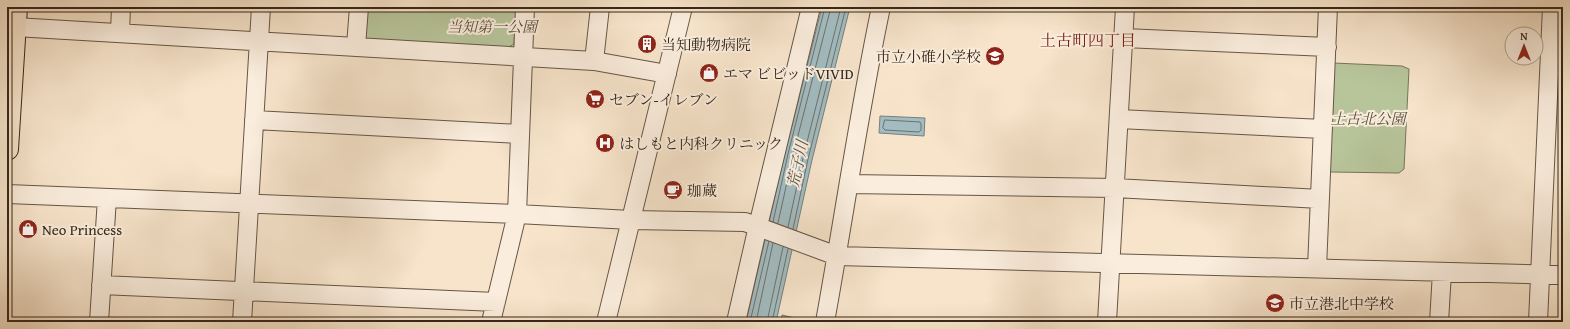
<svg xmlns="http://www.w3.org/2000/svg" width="1570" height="329" font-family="'Gentium Book Plus','Noto Serif JP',serif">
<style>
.green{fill:#b8c59b;stroke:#76765a}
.water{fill:#a2bcc1;stroke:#76807d}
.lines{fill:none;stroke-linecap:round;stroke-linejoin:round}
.shore{stroke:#6c726c;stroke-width:1}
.minor-casing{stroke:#665645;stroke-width:20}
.major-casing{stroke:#352718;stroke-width:24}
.minor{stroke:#faeddd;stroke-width:18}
.major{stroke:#f7e4cb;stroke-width:22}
.labels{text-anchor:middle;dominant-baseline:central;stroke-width:4;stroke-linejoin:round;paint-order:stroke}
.park-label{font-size:15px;font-style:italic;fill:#564e39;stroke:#faeddd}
.poi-label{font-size:15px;fill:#352718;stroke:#faeddd;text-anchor:start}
.neighbourhood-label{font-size:16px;fill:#7a1f14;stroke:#faeddd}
.water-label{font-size:16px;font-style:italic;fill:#56544b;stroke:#faeddd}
</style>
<rect width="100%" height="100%" fill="#f7e4cb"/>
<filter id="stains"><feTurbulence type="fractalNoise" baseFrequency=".005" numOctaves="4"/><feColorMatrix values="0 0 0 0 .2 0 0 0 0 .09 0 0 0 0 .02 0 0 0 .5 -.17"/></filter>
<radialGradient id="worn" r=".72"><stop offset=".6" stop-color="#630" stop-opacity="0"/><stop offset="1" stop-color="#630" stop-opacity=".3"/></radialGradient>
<!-- green -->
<path class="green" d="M365,7H516L514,44L509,47L364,39Z
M1333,63L1402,66L1409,69L1404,169L1399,173L1331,172L1327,168Z
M782,315L803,320V322H781Z"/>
<!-- water -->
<path class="water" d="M822,7H850L812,160L776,322H746L785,153Z
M880,116L925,118L924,136L879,133Z"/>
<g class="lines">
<!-- shore -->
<path class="shore" d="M885,120L920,122L921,124V130L919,132L885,130L883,128Z
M773,222L788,154L825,7
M778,223L793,155L831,7
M788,227L803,158L841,7
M793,229L808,159L846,7
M750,322L769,241
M756,322L773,243
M767,322L783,247
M772,322L788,249"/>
<!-- minor casing -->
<g class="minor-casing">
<path id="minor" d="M15,27L594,61L667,74
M120,32L121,7
M1124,38L1327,47
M356,46L359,7
M594,61L600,7
M1119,119L1323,129
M254,120L520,134
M849,184L1115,188L1320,199
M7,194L517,214L631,220L745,222L837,256L1563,275
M1317,268L1328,7
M101,285L496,302
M99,322L107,198
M242,322L261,7
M491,322L517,214L525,7
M606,322L683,7
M736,322L758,226L811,7
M825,322C844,217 859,111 881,7
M1107,322L1125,7
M1439,322L1442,272
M1538,322L1552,7"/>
</g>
<!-- major casing -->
<g class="major-casing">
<path id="major" d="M7,149L16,7"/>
</g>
<!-- minor -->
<use href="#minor" class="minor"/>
<!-- major -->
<use href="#major" class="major"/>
</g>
<!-- icons -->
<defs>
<g id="building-disc" transform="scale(1)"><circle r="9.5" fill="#8f2418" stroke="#faeddd"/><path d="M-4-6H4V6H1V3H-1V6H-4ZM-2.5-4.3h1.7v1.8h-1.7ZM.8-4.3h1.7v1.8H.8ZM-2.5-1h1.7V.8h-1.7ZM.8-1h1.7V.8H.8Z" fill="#fff"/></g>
<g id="school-disc" transform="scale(1)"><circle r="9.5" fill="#8f2418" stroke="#faeddd"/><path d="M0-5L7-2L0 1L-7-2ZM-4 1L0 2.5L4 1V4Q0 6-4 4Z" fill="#fff"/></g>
<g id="shop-disc" transform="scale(1)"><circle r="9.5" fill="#8f2418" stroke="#faeddd"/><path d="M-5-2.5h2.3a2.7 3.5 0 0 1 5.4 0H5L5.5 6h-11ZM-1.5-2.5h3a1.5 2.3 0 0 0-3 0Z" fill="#fff"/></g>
<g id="supermarket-disc" transform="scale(1)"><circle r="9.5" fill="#8f2418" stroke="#faeddd"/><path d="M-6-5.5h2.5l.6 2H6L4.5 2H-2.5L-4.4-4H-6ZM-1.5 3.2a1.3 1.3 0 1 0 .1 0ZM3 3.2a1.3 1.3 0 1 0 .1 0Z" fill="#fff"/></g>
<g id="hospital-disc" transform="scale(1)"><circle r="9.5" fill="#8f2418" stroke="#faeddd"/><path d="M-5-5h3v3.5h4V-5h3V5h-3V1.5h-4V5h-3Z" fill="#fff"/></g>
<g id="cafe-disc" transform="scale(1)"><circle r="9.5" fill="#8f2418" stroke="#faeddd"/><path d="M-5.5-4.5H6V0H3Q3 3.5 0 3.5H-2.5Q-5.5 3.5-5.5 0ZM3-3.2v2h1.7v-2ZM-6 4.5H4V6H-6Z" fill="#fff"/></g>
</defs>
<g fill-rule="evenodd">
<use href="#building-disc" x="647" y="44"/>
<use href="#school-disc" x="995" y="56"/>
<use href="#shop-disc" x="709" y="73"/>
<use href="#supermarket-disc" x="595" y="99"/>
<use href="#hospital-disc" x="605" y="143"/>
<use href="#cafe-disc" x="673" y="190"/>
<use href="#shop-disc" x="28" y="229"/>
<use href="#school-disc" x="1275" y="303"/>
</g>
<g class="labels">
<!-- park labels -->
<g class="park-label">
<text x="492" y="26">当知第一公園</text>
<text x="1368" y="118">土古北公園</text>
</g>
<!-- poi labels -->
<g class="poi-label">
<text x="661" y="44">当知動物病院</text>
<text x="981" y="56" text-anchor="end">市立小碓小学校</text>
<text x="723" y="73">エマ ビビッドVIVID</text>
<text x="609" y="99">セブン-イレブン</text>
<text x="619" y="143">はしもと内科クリニック</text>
<text x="687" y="190">珈蔵</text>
<text x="42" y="229">Neo Princess</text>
<text x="1289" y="303">市立港北中学校</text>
</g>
<!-- neighbourhood labels -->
<g class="neighbourhood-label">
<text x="1088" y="40">土古町四丁目</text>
</g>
<!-- water labels -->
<g class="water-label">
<text transform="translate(797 164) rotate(-78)">荒子川</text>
</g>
</g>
<!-- margin -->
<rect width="1570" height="329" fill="none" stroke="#f7e4cb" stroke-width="24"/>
<rect x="8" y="8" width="1554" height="313" fill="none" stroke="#352718" stroke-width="2"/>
<rect x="12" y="12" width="1546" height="305" fill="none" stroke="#352718"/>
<!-- north arrow -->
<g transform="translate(1524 46)"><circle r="19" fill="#faeddd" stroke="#ab9e8e"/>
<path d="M0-3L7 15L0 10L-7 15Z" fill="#8f2418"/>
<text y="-6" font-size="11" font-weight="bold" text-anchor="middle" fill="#352718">N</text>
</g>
<rect width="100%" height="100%" filter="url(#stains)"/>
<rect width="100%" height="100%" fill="url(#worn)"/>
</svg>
